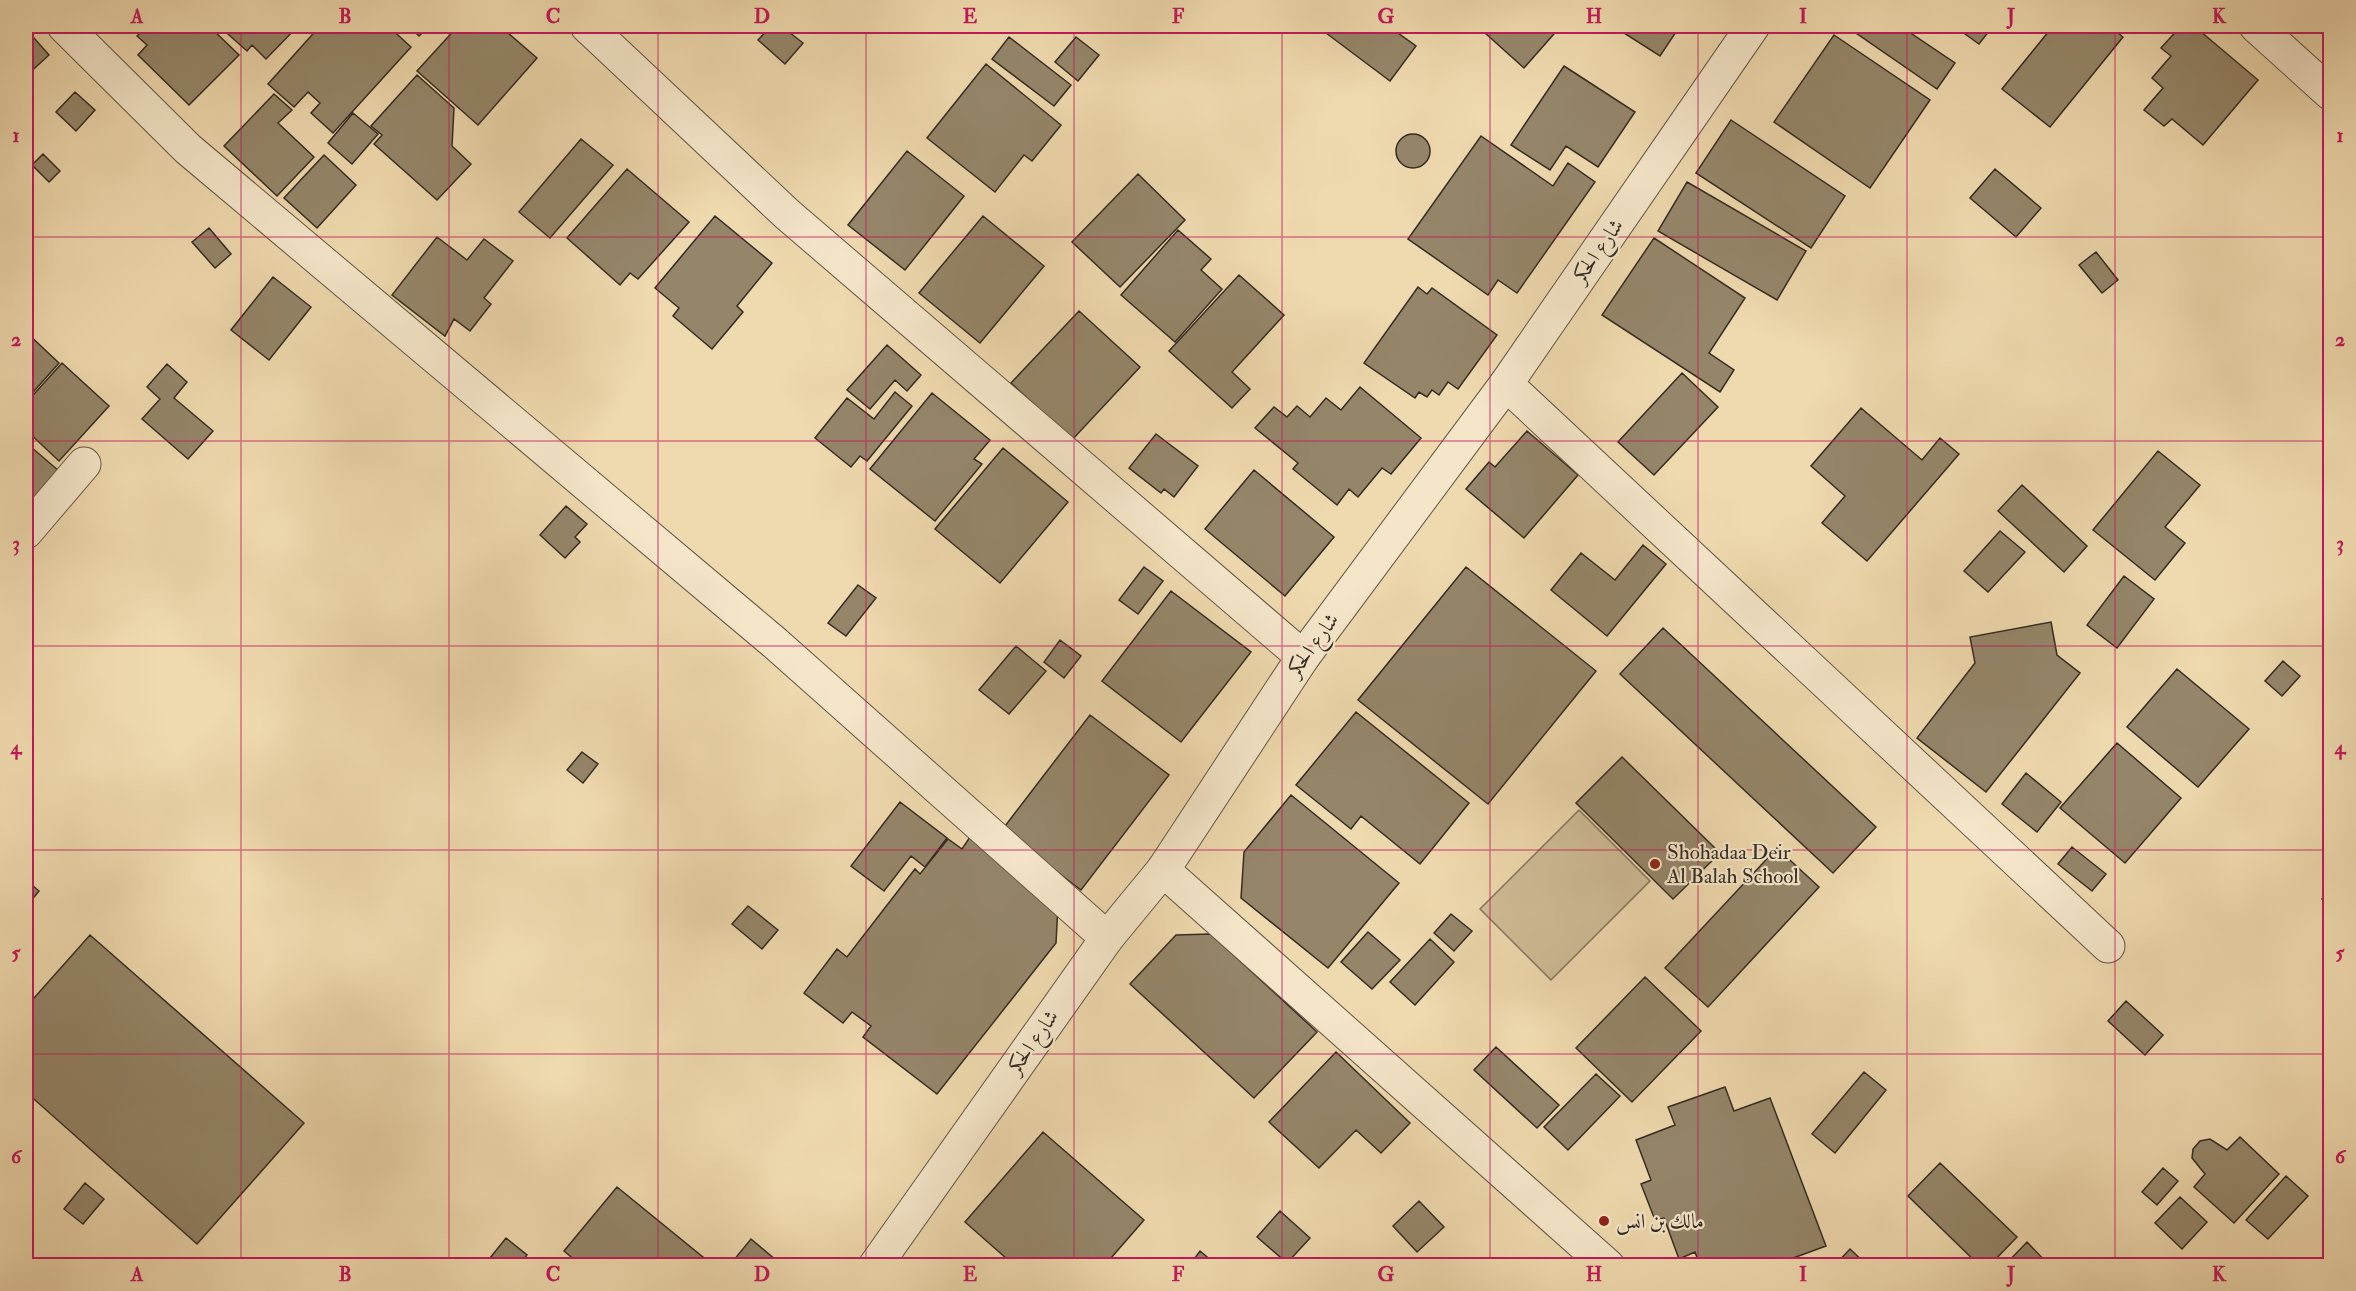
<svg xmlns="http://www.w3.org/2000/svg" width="2356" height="1291" font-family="'IM FELL Double Pica',Amiri,serif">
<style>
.green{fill:#cfbc96;stroke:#82745c;stroke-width:1.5}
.building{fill:#95866a;stroke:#342c21;stroke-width:1.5}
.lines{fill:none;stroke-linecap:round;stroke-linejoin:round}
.minor-casing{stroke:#635744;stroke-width:35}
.tertiary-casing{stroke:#635744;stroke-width:35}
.minor{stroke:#f5e6ca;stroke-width:33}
.tertiary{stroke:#f5e6ca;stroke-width:33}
.grid{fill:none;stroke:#c2185b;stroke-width:1.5;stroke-opacity:0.55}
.poi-dot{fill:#8f2418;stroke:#f5e6ca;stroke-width:2}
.labels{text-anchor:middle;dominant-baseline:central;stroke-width:4.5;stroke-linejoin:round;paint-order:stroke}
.street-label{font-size:21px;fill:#342c21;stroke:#f5e6ca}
.poi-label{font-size:21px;fill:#342c21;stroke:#f5e6ca;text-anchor:start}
.neatline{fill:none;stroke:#c2185b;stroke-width:2}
.grid-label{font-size:20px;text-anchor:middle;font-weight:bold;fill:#c2185b}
</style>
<rect width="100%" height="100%" fill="#efd9ae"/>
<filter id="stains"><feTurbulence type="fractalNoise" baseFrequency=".00333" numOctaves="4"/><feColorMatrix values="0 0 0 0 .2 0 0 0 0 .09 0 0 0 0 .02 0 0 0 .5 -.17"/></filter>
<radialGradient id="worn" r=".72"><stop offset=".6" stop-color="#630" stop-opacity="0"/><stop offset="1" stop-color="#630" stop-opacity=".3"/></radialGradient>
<!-- green -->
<path class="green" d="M1579,810L1650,881L1551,980L1480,909Z"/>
<!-- building -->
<path class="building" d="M148,26H209L239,55L189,105L138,55L147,45L137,36Z
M219,26H298L266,59L252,45L247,51Z
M320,26H388L411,47L333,133L311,113L320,103L308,92L294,107L268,84Z
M409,26H430L419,36Z
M458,26H500L537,58L478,125L417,71Z
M771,26H781L803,43L785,64L758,40Z
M1332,26H1388L1416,46L1390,81L1326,33Z
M1491,26H1561L1524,68L1485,33Z
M1613,26H1680L1660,56Z
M1862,26H1900L1955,63L1937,89L1856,33Z
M1954,26H1993L1979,44Z
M2053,26H2109L2123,37L2050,127L2002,89Z
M2181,26H2194L2258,80L2203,145L2172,119L2164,126L2144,110L2163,88L2152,78L2171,56L2161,48Z
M26,29L49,55L26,76Z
M1834,35L1930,100L1870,188L1774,122Z
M1009,37L1071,85L1054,106L992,59Z
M1076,37L1099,55L1078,81L1055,62Z
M986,64L1061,125L1032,161L1024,155L995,192L927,138Z
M1564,66L1635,112L1598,167L1566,146L1550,170L1511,145Z
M417,75L454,108L452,146L471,164L437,200L374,144L382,135L371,126Z
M75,92L95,110L76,131L56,112Z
M274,94L292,110L278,123L314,157L277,196L224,146Z
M353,113L378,134L352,164L328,143Z
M1731,120L1845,196L1811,248L1696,173Z
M1396 151a17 17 0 1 1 34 0a17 17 0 1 1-34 0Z
M1481,136L1553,186L1568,163L1595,182L1517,293L1498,280L1488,295L1408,239Z
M581,139L613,165L550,238L519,212Z
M907,151L964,196L905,270L848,225Z
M43,154L60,171L49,182L32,165Z
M324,155L356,185L317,228L284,198Z
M627,169L689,222L638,279L630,273L620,285L567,238Z
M1995,169L2041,208L2016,237L1970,198Z
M1138,174L1185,220L1120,287L1072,242Z
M1687,182L1806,251L1777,300L1658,231Z
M715,216L772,263L737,306L743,312L712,349L673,316L679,308L655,288Z
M983,216L1044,266L980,343L919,293Z
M209,228L231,254L215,268L192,242Z
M1178,230L1211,259L1201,270L1222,289L1175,342L1121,295Z
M437,237L467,260L484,239L513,261L484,298L491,304L470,331L454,319L445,336L392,295Z
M1654,238L1745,298L1709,353L1734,370L1720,392L1602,315Z
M2096,252L2118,280L2102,293L2079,265Z
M1239,275L1284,315L1232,372L1250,389L1232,408L1169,351Z
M273,277L311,307L269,360L231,330Z
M1418,287L1427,294L1432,288L1497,335L1458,389L1448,382L1439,395L1432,390L1427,397L1419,392L1415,398L1364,363Z
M1079,311L1140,367L1072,440L1011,383Z
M26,332L59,363L26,400Z
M887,345L921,375L907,391L895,380L870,409L847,390Z
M62,363L109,406L59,461L26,430V403Z
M167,364L187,382L174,398L213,431L188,459L142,419L160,399L147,387Z
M1682,373L1718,407L1654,475L1618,442Z
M1360,387L1421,438L1391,474L1382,468L1358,497L1349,489L1337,505L1293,469L1298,463L1255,428L1274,407L1287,417L1297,406L1310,417L1326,398L1341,410Z
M895,392L912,406L867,461L860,456L851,467L815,438L847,398L874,419Z
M932,393L990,440L974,459L982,464L935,521L870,469Z
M1861,408L1922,460L1940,438L1959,454L1867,561L1822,523L1845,496L1811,466Z
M1527,431L1578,475L1524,538L1466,489L1489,462L1495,467Z
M1156,434L1198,466L1174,497L1164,489L1161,493L1129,468Z
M31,447L59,471L26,512V453Z
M1003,448L1068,502L1000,583L935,529Z
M2158,451L2200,485L2165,527L2185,543L2155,580L2093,530Z
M1254,470L1334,537L1285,596L1205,529Z
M2022,485L2087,546L2064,572L1998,511Z
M566,506L587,524L575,537L580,542L565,558L540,535Z
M2000,531L2025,552L1988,592L1964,571Z
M1643,545L1666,564L1607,636L1551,590L1581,553L1615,580Z
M1144,567L1163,581L1138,614L1119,600Z
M1466,567L1596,671L1488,804L1358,700Z
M2124,576L2154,599L2117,648L2087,625Z
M858,585L876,598L846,636L828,623Z
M1171,591L1251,652L1181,742L1102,681Z
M2051,622L2057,655L2080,673L1986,792L1917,738L1975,663L1970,637Z
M1663,628L1876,827L1833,873L1620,674Z
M1060,640L1081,656L1064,678L1044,662Z
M1016,646L1046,671L1009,714L979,690Z
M2283,661L2300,676L2282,696L2265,681Z
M2177,669L2249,729L2198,787L2127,727Z
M1356,712L1469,803L1420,864L1361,816L1351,829L1296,785Z
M1090,715L1169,775L1081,890L1002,830Z
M2117,743L2181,798L2125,863L2060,808Z
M582,752L598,764L583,783L567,770Z
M1622,757L1720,853L1673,899L1576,803Z
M2026,773L2061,802L2037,832L2002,804Z
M1291,795L1399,883L1328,968L1241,898L1244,852Z
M900,802L947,838L925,867L911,856L884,891L851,866Z
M970,837L1058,905L1056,943L937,1094L863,1037L871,1026L852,1012L843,1023L804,993L837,949L847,957L915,869L920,874L948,839L962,849Z
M2072,847L2106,874L2092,891L2058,864Z
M1777,848L1819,887L1708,1007L1665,968Z
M26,880L39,891L26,907Z
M2330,890V907L2322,899Z
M748,906L778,930L762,949L732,924Z
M1451,914L1472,931L1454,951L1434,933Z
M1368,932L1400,960L1372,989L1341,962Z
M1211,934L1317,1032L1254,1098L1130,984L1176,935Z
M90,935L304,1123L197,1244L26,1092V1007Z
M1430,939L1454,962L1415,1005L1390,982Z
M1645,977L1701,1031L1632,1102L1576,1048Z
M2126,1001L2163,1035L2145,1055L2108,1021Z
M1496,1047L1559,1105L1537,1128L1474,1070Z
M1336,1052L1410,1123L1381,1153L1356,1130L1319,1168L1269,1122Z
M1864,1072L1886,1090L1835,1153L1812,1134Z
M1596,1074L1620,1096L1568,1150L1544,1127Z
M1725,1087L1734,1111L1770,1098L1826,1246L1785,1261L1787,1266H1700L1695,1252L1679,1259L1664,1218L1655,1220L1641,1184L1651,1180L1636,1140L1675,1125L1668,1107Z
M1043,1132L1144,1220L1104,1266H1015L965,1222Z
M2240,1137L2279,1174L2234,1223L2194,1187L2205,1174L2192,1158L2193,1149L2200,1141L2210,1139L2227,1150Z
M1940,1163L2017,1237L1989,1266H1980L1908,1196Z
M2163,1168L2178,1181L2157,1205L2142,1192Z
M2286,1176L2308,1196L2268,1239L2246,1220Z
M85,1183L104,1199L83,1224L64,1209Z
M617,1187L704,1258L698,1266H574L577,1262L564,1251Z
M2180,1197L2207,1222L2182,1249L2155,1223Z
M1419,1201L1444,1227L1417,1252L1393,1226Z
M1280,1211L1310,1238L1287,1263L1257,1237Z
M506,1238L527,1255L519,1266H498L490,1258Z
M751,1239L783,1266H729Z
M2027,1242L2050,1266H2004Z
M1850,1249L1868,1266H1834Z
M1200,1251L1218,1266H1189Z
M160,1258L169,1266H153Z"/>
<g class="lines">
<!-- minor casing -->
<g class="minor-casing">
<path id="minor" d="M64,26L188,149L775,643L1107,938
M587,26L787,214L1303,657
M2256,26L2330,93
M1506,384L2108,946
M26,532L84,464
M1163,870L1608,1266"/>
</g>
<!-- tertiary casing -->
<g class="tertiary-casing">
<path id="tertiary" d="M875,1266L1107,938L1163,870L1303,657L1506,384L1753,26"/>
</g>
<!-- minor -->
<use href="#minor" class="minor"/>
<!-- tertiary -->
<use href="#tertiary" class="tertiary"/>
</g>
<!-- grid -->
<path class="grid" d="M241,26V1266M449,26V1266M658,26V1266M866,26V1266M1074,26V1266M1282,26V1266M1490,26V1266M1698,26V1266M1907,26V1266M2115,26V1266M26,237H2330M26,441H2330M26,646H2330M26,850H2330M26,1054H2330"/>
<!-- markers -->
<g class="poi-dot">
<circle cx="1655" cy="864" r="6"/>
<circle cx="1604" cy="1221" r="6"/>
</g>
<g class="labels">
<!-- street labels -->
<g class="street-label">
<text transform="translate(1598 251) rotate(-55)">شارع الحكر</text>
<text transform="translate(1313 645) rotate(-54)">شارع الحكر</text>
<text transform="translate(1033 1042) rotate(-55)">شارع الحكر</text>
</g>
<!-- poi labels -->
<g class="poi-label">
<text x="1667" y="852">Shohadaa Deir<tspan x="1667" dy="24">Al Balah School</tspan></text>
<text x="1616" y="1221">مالك بن انس</text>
</g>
</g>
<!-- margin -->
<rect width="2356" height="1291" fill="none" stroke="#efd9ae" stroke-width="66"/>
<rect x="33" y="33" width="2290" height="1225" class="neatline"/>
<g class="grid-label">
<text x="137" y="23">A</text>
<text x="345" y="23">B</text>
<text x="553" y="23">C</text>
<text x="762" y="23">D</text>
<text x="970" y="23">E</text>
<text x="1178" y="23">F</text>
<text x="1386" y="23">G</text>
<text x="1594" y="23">H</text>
<text x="1803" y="23">I</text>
<text x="2011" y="23">J</text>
<text x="2219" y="23">K</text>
<text x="16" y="142">1</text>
<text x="2340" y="142">1</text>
<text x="16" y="346">2</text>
<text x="2340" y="346">2</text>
<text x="16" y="550">3</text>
<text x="2340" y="550">3</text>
<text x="16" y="754">4</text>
<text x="2340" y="754">4</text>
<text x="16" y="959">5</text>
<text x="2340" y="959">5</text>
<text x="16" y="1163">6</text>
<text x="2340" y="1163">6</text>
<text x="137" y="1281">A</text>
<text x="345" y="1281">B</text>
<text x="553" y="1281">C</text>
<text x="762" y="1281">D</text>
<text x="970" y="1281">E</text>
<text x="1178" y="1281">F</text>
<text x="1386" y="1281">G</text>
<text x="1594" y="1281">H</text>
<text x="1803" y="1281">I</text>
<text x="2011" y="1281">J</text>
<text x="2219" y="1281">K</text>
</g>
<rect width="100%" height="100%" filter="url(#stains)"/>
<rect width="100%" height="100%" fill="url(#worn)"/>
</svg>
